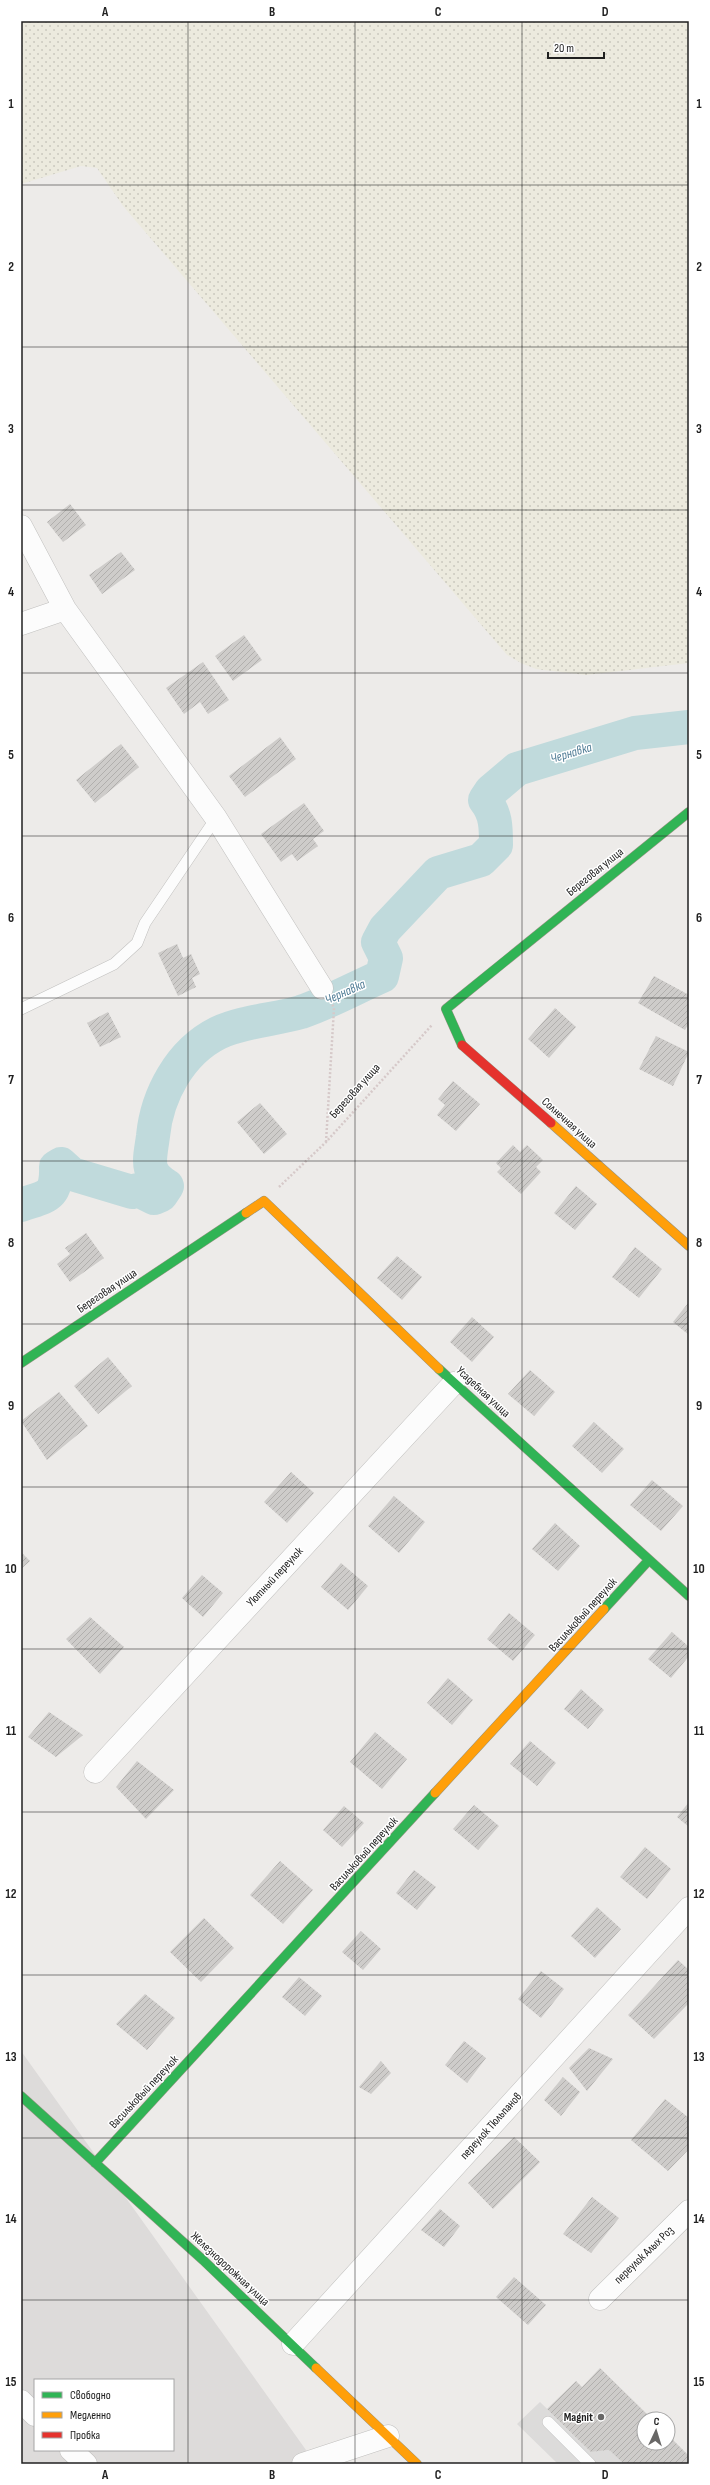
<svg xmlns="http://www.w3.org/2000/svg" width="710" height="2485" font-family="'Sofia Sans Condensed',sans-serif">
<style>
.residential{fill:#dddbda;fill-rule:evenodd}
.religious{fill:#dcdbda}
.farmland{fill:url(#farmland-dots)}
.water{fill:url(#water-waves)}
.lines{fill:none;stroke-linecap:round;stroke-linejoin:round}
.river{stroke:#c0dadc;stroke-width:34}
.building{fill:url(#building-hatch)}
.lane-casing{stroke:#c1c0bf;stroke-width:12}
.street-casing{stroke:#c1c0bf;stroke-width:23}
.fast-casing{stroke:#969483;stroke-width:10}
.slow-casing{stroke:#969483;stroke-width:10}
.jam-casing{stroke:#969483;stroke-width:10}
.path{stroke:#d6c9c9;stroke-width:2.5;stroke-dasharray:2 2;stroke-linecap:butt}
.lane{stroke:#fcfcfc;stroke-width:11}
.street{stroke:#fcfcfc;stroke-width:22}
.fast{stroke:#30b455;stroke-width:9}
.slow{stroke:#ff9f0a;stroke-width:9}
.jam{stroke:#e5322d;stroke-width:9}
.grid{fill:none;stroke:#202020;stroke-width:1;stroke-opacity:0.55}
.poi-dot{fill:#686766;stroke:#fff;stroke-width:1.5}
.labels{text-anchor:middle;dominant-baseline:central;stroke-width:3;stroke-linejoin:round;paint-order:stroke}
.street-label{font-size:12px;fill:#202020;stroke:#fff}
.poi-label{font-size:12px;font-weight:bold;fill:#202020;stroke:#fff;text-anchor:end}
.water-label{font-size:13px;font-style:italic;fill:#507c95;stroke:#fff}
.neatline{fill:none;stroke:#202020;stroke-width:1.5}
.grid-label{font-size:13px;text-anchor:middle;font-weight:bold;fill:#202020}
</style>
<defs>
<pattern id="farmland-dots" width="8" height="8" patternUnits="userSpaceOnUse"><rect width="8" height="8" fill="#eceade"/><path d="M2 2h.1M6 6h.1" fill="none" stroke="#cac8be" stroke-width="1.8" stroke-linecap="round"/></pattern>
<pattern id="water-waves" width="16" height="10" patternUnits="userSpaceOnUse"><rect width="16" height="10" fill="#c0dadc"/><path d="M0 5q4-4 8 0t8 0" fill="none" stroke="#a5bbbc"/></pattern>
<pattern id="building-hatch" width="6" height="6" patternUnits="userSpaceOnUse"><rect width="6" height="6" fill="#ceccca"/><path d="M-1 1l2-2M0 6l6-6M5 7l2-2" fill="none" stroke="#b1afad"/></pattern>
</defs>
<rect width="100%" height="100%" fill="#edebe9"/>
<!-- residential -->
<path class="residential" d="M21,2051L316,2464H21ZM35,2380H173V2450H35Z"/>
<!-- religious -->
<path class="religious" d="M540,2402L591,2452L609,2450L624,2464H558L517,2424Z"/>
<!-- farmland -->
<path class="farmland" d="M21,21H689V663L586,675L536,669L521,663L507,655L123,206L97,168L81,166L21,184Z"/>
<!-- water -->
<path class="water" d="M571,741L578,748L579,758L576,763C563,766 553,763 553,748L562,743Z
M463,853L472,863L477,862L478,872L462,883L443,871L452,858Z"/>
<g class="lines">
<!-- river -->
<path class="river" d="M21,1205C46,1196 57,1198 56,1167L61,1164L72,1174L132,1192L138,1190L154,1198L161,1195L167,1186C144,1172 150,1160 153,1136C157,1095 180,1052 218,1033C244,1021 274,1020 301,1012C328,1003 355,988 382,976L386,958L378,942L385,929L438,873L481,860L496,845C496,827 496,814 485,800L491,791L517,769L635,733L689,727"/>
</g>
<!-- building -->
<path class="building" d="M70,504L86,525L63,542L47,522Z
M121,552L135,570L102,594L89,575Z
M244,635L262,660L233,681L215,656Z
M203,662L229,700L208,714L200,702L184,714L166,688Z
M280,737L296,759L245,797L229,776Z
M121,744L139,767L95,803L76,780Z
M304,803L324,831L313,839L318,846L297,861L292,854L281,862L261,834Z
M177,944L183,958L191,954L200,974L192,978L196,987L178,996L158,953Z
M654,976L689,995V1023L685,1030L638,1003Z
M555,1008L576,1027L549,1058L528,1039Z
M108,1012L121,1037L100,1047L87,1023Z
M656,1036L689,1052L673,1086L639,1069Z
M453,1081L480,1104L456,1131L437,1115L445,1105L438,1099Z
M260,1103L287,1134L264,1154L237,1122Z
M513,1145L520,1152L527,1145L543,1160L536,1167L541,1172L521,1194L497,1172L501,1168L496,1163Z
M576,1186L597,1204L575,1230L554,1213Z
M86,1233L104,1258L70,1282L57,1264L70,1254L65,1248Z
M635,1247L662,1269L639,1298L612,1277Z
M397,1256L422,1277L402,1300L377,1278Z
M689,1302V1335L673,1322Z
M472,1317L494,1337L472,1362L450,1342Z
M108,1357L132,1386L98,1414L74,1386Z
M530,1370L555,1392L534,1416L508,1394Z
M59,1392L88,1426L47,1460L21,1421Z
M594,1422L624,1449L602,1473L572,1446Z
M291,1472L314,1493L287,1523L264,1502Z
M652,1480L683,1506L661,1531L630,1505Z
M394,1496L425,1522L399,1553L368,1526Z
M555,1523L580,1546L558,1571L532,1549Z
M21,1552L30,1561L21,1569Z
M341,1563L368,1586L348,1610L321,1587Z
M202,1575L223,1593L203,1617L182,1598Z
M509,1613L535,1635L513,1661L487,1639Z
M90,1617L124,1647L100,1674L66,1639Z
M672,1632L689,1647V1656L671,1678L648,1659Z
M448,1678L473,1700L452,1725L427,1703Z
M581,1689L604,1710L588,1729L564,1709Z
M49,1712L83,1735L56,1757L28,1737Z
M375,1732L407,1759L382,1789L350,1762Z
M530,1741L556,1763L537,1786L510,1764Z
M137,1761L174,1790L146,1819L116,1787Z
M689,1802V1827L677,1817Z
M474,1805L499,1826L478,1850L453,1829Z
M344,1806L364,1823L342,1847L323,1830Z
M645,1847L671,1869L647,1899L620,1877Z
M280,1861L313,1890L283,1924L250,1895Z
M414,1870L436,1887L417,1910L396,1893Z
M597,1907L621,1929L595,1958L571,1936Z
M204,1918L234,1948L201,1982L170,1952Z
M361,1931L381,1949L363,1970L342,1952Z
M678,1960L689,1970V2003L654,2039L628,2015Z
M541,1971L564,1989L541,2018L518,1999Z
M299,1977L322,1996L305,2016L282,1997Z
M145,1994L175,2018L147,2050L116,2024Z
M464,2041L486,2058L467,2083L445,2065Z
M589,2048L613,2059L587,2091L569,2068Z
M381,2061L391,2073L371,2094L359,2087Z
M563,2077L580,2092L561,2116L544,2100Z
M665,2099L689,2118V2149L668,2171L631,2140Z
M514,2137L540,2162L493,2209L468,2183Z
M592,2197L619,2218L591,2253L563,2234Z
M440,2209L460,2226L444,2247L421,2230Z
M514,2277L546,2305L528,2325L496,2297Z
M600,2368L652,2419H644V2443H668V2435L689,2456V2464H624L609,2450L591,2452L547,2409L576,2381L582,2387Z"/>
<g class="lines">
<!-- lane casing -->
<g class="lane-casing">
<path id="lane" d="M21,1009L114,964L137,943L145,923L216,818
M548,2422L590,2464"/>
</g>
<!-- street casing -->
<g class="street-casing">
<path id="street" d="M21,526L65,609L216,818L322,988
M21,624L65,609
M95,1772L454,1383
M600,2299L689,2211
M293,2344L689,1908
M21,2401L35,2415
M71,2450L86,2464
M303,2464L388,2436"/>
</g>
<!-- fast casing -->
<g class="fast-casing">
<path id="fast" d="M462,1045L446,1009L689,812
M21,1363L246,1213
M439,1369L689,1596
M604,1609L649,1560
M21,2096L203,2260L316,2368
M95,2163L435,1793"/>
</g>
<!-- slow casing -->
<g class="slow-casing">
<path id="slow" d="M551,1123L689,1246
M246,1213L264,1201L439,1369
M435,1793L604,1609
M316,2368L417,2464"/>
</g>
<!-- jam casing -->
<g class="jam-casing">
<path id="jam" d="M462,1045L551,1123"/>
</g>
<!-- path -->
<path class="path" d="M326,1142L334,1008L332,1004
M279,1187L326,1142L432,1025"/>
<!-- lane -->
<use href="#lane" class="lane"/>
<!-- street -->
<use href="#street" class="street"/>
<!-- fast -->
<use href="#fast" class="fast"/>
<!-- slow -->
<use href="#slow" class="slow"/>
<!-- jam -->
<use href="#jam" class="jam"/>
</g>
<!-- grid -->
<path class="grid" d="M188,21V2464M355,21V2464M522,21V2464M21,185H689M21,347H689M21,510H689M21,673H689M21,836H689M21,998H689M21,1161H689M21,1324H689M21,1487H689M21,1649H689M21,1812H689M21,1975H689M21,2138H689M21,2300H689"/>
<!-- markers -->
<circle class="poi-dot" cx="601" cy="2417" r="4"/>
<g class="labels">
<!-- street labels -->
<g class="street-label">
<text transform="translate(595 872) rotate(-39)">Береговая улица</text>
<text transform="translate(355 1091) rotate(-48)">Береговая улица</text>
<text transform="translate(569 1123) rotate(42)">Солнечная улица</text>
<text transform="translate(107 1291) rotate(-34)">Береговая улица</text>
<text transform="translate(483 1392) rotate(43)">Усадебная улица</text>
<text transform="translate(275 1577) rotate(-47)">Уютный переулок</text>
<text transform="translate(583 1615) rotate(-48)">Васильковый переулок</text>
<text transform="translate(364 1854) rotate(-48)">Васильковый переулок</text>
<text transform="translate(144 2092) rotate(-47)">Васильковый переулок</text>
<text transform="translate(491 2126) rotate(-48)">переулок Тюльпанов</text>
<text transform="translate(644 2255) rotate(-44)">переулок Алых Роз</text>
<text transform="translate(230 2269) rotate(43)">Железнодорожная улица</text>
</g>
<!-- poi labels -->
<g class="poi-label">
<text x="593" y="2417">Magnit</text>
</g>
<!-- water labels -->
<g class="water-label">
<text transform="translate(571 753) rotate(-17)">Чернавка</text>
<text transform="translate(345 992) rotate(-24)">Чернавка</text>
</g>
</g>
<!-- border -->
<rect width="710" height="2485" fill="none" stroke="#ffffff" stroke-width="44"/>
<!-- legend -->
<rect x="34" y="2379" width="140" height="72" fill="#ffffff" stroke="#a6a6a6"/>
<rect x="42" y="2392" width="20" height="6" fill="#30b455" stroke="#a6a6a6"/>
<text x="70" y="2399" font-size="12" fill="#202020">Свободно</text>
<rect x="42" y="2412" width="20" height="6" fill="#ff9f0a" stroke="#a6a6a6"/>
<text x="70" y="2419" font-size="12" fill="#202020">Медленно</text>
<rect x="42" y="2432" width="20" height="6" fill="#e5322d" stroke="#a6a6a6"/>
<text x="70" y="2439" font-size="12" fill="#202020">Пробка</text>
<!-- north arrow -->
<g transform="translate(656 2431) rotate(4)"><circle r="19" fill="#ffffff" stroke="#a6a6a6"/>
<path d="M0-3L7 15L0 10L-7 15Z" fill="#686766"/>
<text y="-6" font-size="11" font-weight="bold" text-anchor="middle" fill="#202020">С</text>
</g>
<!-- scale -->
<path d="M548 52v6h56v-6" fill="none" stroke="#202020" stroke-width="2"/>
<text x="554" y="52" font-size="12" fill="#202020" stroke="#ffffff" stroke-width="3" paint-order="stroke">20 m</text>
<rect x="22" y="22" width="666" height="2441" class="neatline"/>
<g class="grid-label">
<text x="105" y="16">A</text>
<text x="272" y="16">B</text>
<text x="438" y="16">C</text>
<text x="605" y="16">D</text>
<text x="11" y="108">1</text>
<text x="699" y="108">1</text>
<text x="11" y="271">2</text>
<text x="699" y="271">2</text>
<text x="11" y="433">3</text>
<text x="699" y="433">3</text>
<text x="11" y="596">4</text>
<text x="699" y="596">4</text>
<text x="11" y="759">5</text>
<text x="699" y="759">5</text>
<text x="11" y="922">6</text>
<text x="699" y="922">6</text>
<text x="11" y="1084">7</text>
<text x="699" y="1084">7</text>
<text x="11" y="1247">8</text>
<text x="699" y="1247">8</text>
<text x="11" y="1410">9</text>
<text x="699" y="1410">9</text>
<text x="11" y="1573">10</text>
<text x="699" y="1573">10</text>
<text x="11" y="1735">11</text>
<text x="699" y="1735">11</text>
<text x="11" y="1898">12</text>
<text x="699" y="1898">12</text>
<text x="11" y="2061">13</text>
<text x="699" y="2061">13</text>
<text x="11" y="2223">14</text>
<text x="699" y="2223">14</text>
<text x="11" y="2386">15</text>
<text x="699" y="2386">15</text>
<text x="105" y="2479">A</text>
<text x="272" y="2479">B</text>
<text x="438" y="2479">C</text>
<text x="605" y="2479">D</text>
</g>
</svg>
